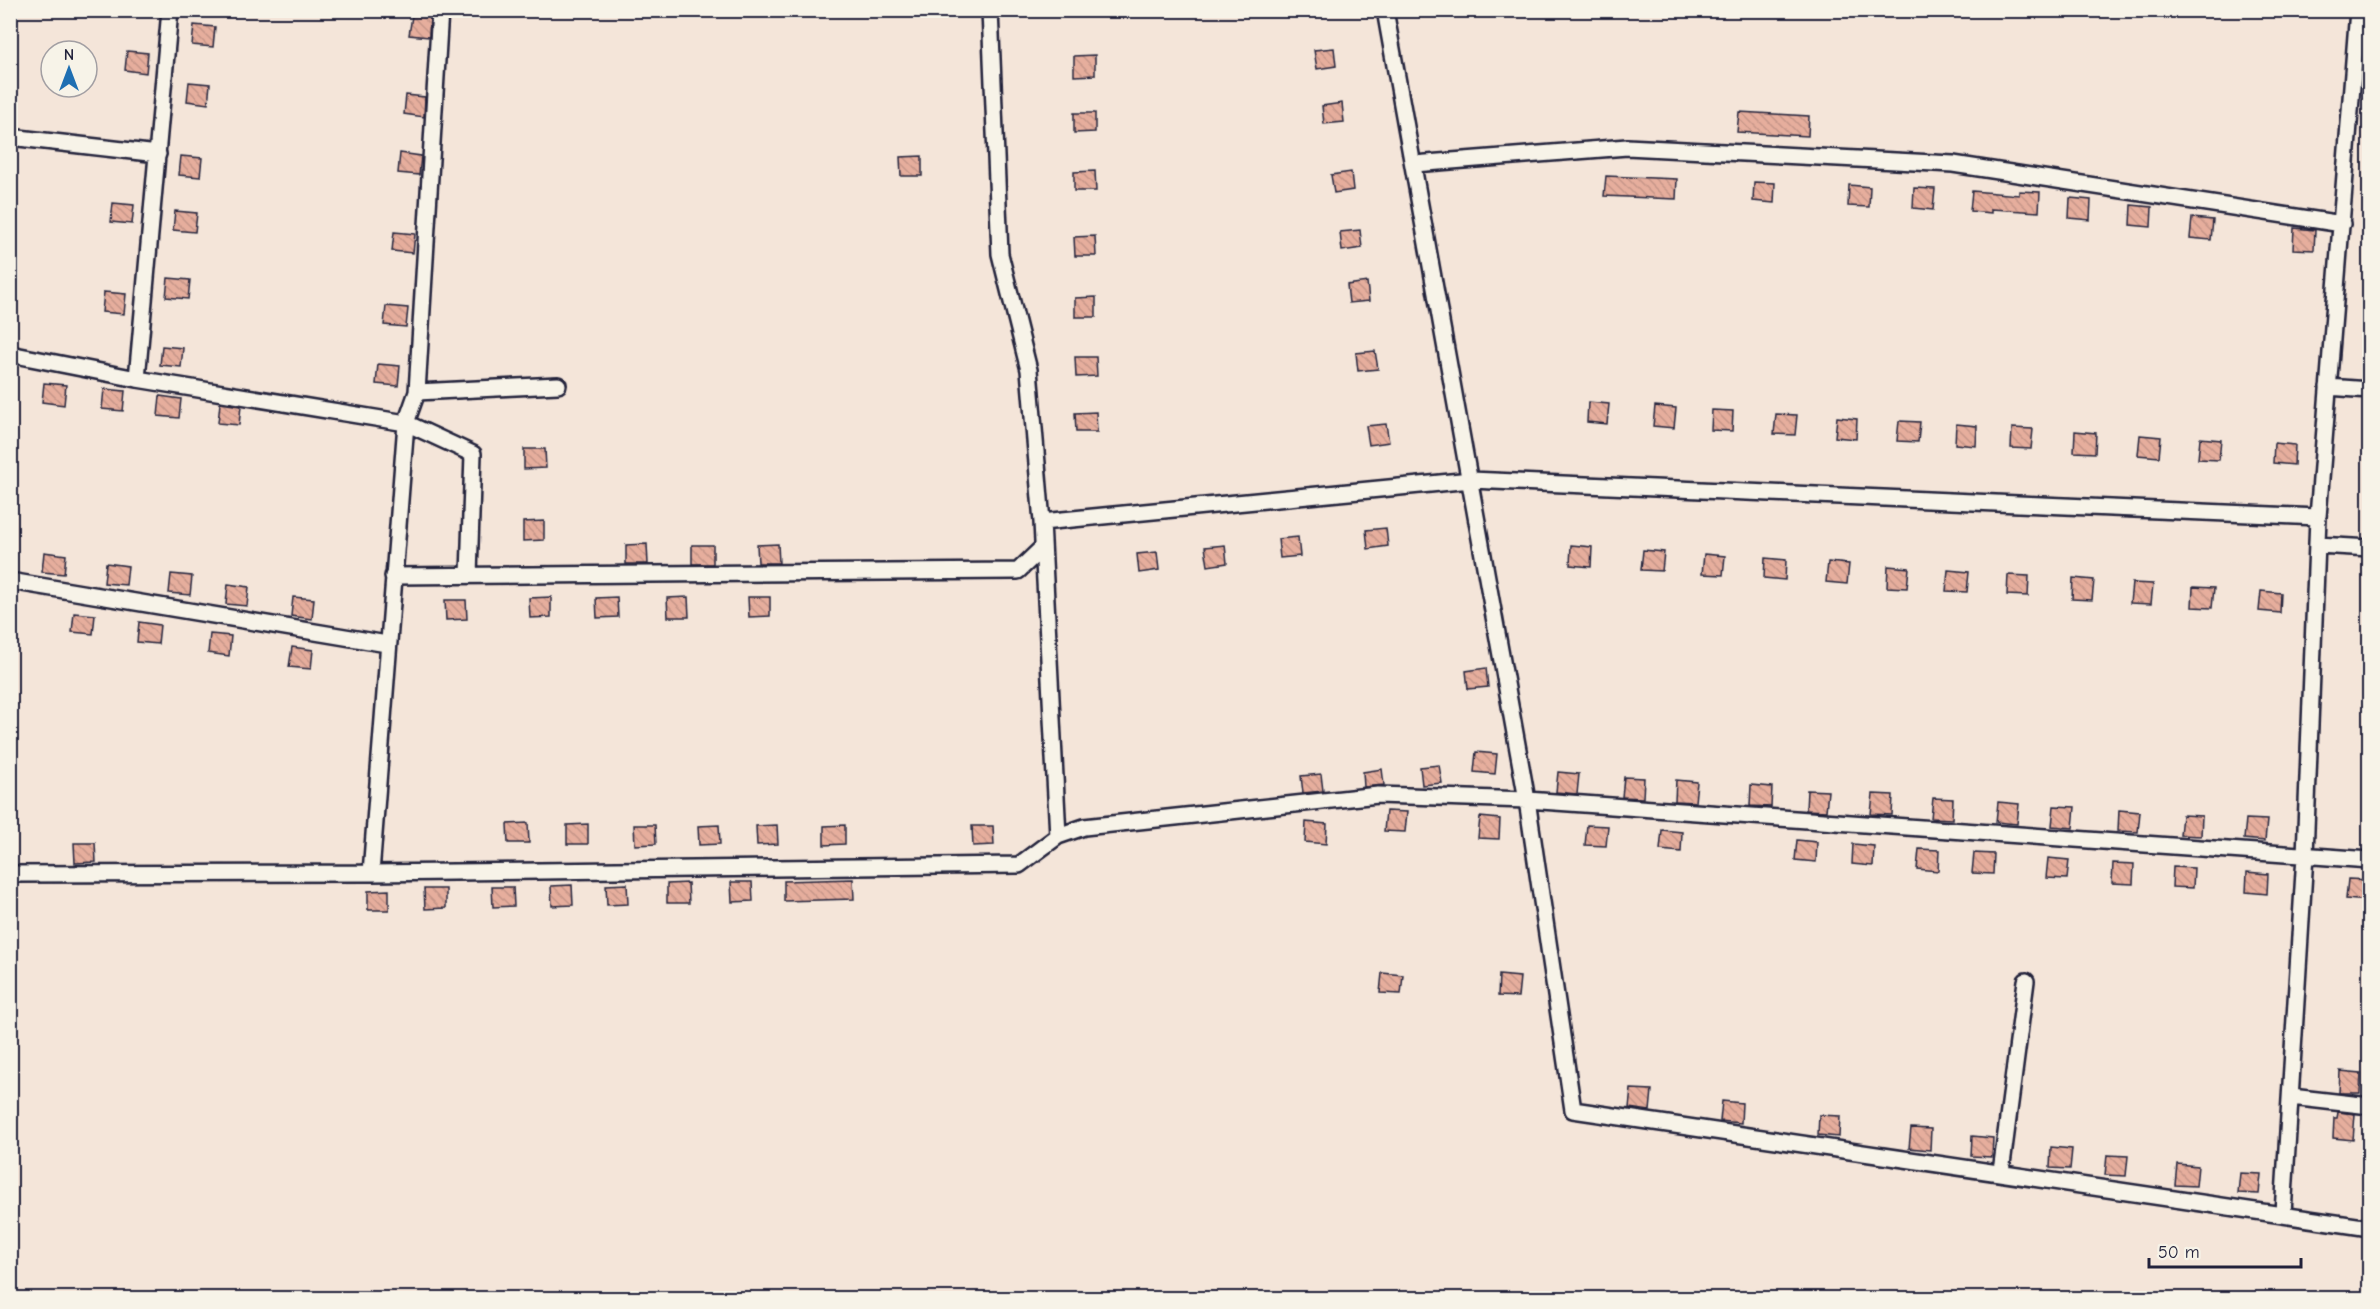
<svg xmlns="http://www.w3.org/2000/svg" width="2380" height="1309" font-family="'Comic Neue',sans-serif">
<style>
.building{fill:url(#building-back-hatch);stroke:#22223b;stroke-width:1.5}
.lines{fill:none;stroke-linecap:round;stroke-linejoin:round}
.minor-casing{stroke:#22223b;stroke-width:20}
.minor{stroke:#f7f3e8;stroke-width:15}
</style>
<defs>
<pattern id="building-back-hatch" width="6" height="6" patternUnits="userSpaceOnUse" patternTransform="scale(1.5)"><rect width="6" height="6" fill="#e6ae9d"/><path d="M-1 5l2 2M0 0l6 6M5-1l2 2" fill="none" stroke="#c59588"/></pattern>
</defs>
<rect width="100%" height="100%" fill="#f4e5d9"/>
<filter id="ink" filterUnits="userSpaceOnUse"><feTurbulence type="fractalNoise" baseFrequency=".0167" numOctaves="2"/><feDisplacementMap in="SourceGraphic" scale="12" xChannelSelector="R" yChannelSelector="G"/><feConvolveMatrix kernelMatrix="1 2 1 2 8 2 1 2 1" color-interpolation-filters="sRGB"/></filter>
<g filter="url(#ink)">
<!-- building -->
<path class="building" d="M412,16L430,17L429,37L409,35Z
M194,25L215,27L213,47L192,45Z
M1334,48L1336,66L1317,69L1314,50Z
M127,51L148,53L146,73L125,70Z
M1095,55V75L1074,76V56Z
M189,82L210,84L208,104L187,101Z
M406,95L425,97L424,117L404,114Z
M1342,103L1344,122L1324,124L1322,106Z
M1739,112L1809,116L1808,136L1737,132Z
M1074,113H1095V132L1074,133Z
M400,153L421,156L419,175L398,173Z
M181,156L202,158L200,177L179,175Z
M922,156V176H901L900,157Z
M1095,171L1096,191H1074V172Z
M1351,172L1353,190L1334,193L1331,175Z
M1606,176L1677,179L1676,199L1604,196Z
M1754,182L1775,183L1774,203L1753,201Z
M1849,185L1870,187L1869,207L1848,206Z
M1914,188L1935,189L1933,210L1913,208Z
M1972,191L2019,195V191L2040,192L2039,212L1991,209V213L1970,211Z
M2070,198L2091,200L2090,220L2069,218Z
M113,203L134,205L132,224L111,222Z
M2131,205L2152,207L2151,227L2130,225Z
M175,211L197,213L195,232L173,230Z
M2192,218L2213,220L2211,240L2190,238Z
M2294,228L2315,230L2314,250L2293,249Z
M1360,230L1362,248L1342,251L1340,232Z
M394,232L415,234L413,253L392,251Z
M1095,236L1096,256H1075L1074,237Z
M168,278L190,280L188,299L166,297Z
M1367,282L1369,301L1349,303L1347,285Z
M104,292L126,294L124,314L102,312Z
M1096,297V317H1075V298Z
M386,306L408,308L406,327L384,325Z
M162,346L183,348L181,367L160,365Z
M1375,351L1378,369L1358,371L1356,353Z
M1075,357H1096L1097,376L1076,377Z
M378,364L400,366L398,386L376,384Z
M44,383L66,385L64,405L42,402Z
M104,389L125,391L123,411L102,409Z
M160,396L181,399L179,418L158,416Z
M1588,402L1609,404L1607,424L1587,422Z
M220,403L241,406L239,425L218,423Z
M1655,406L1676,408L1674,428L1653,426Z
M1712,410L1733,411L1732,431L1711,430Z
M1096,412L1097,432H1076L1075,413Z
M1776,414L1797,415L1795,435L1774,434Z
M1837,417L1857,419L1856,439L1835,437Z
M1899,421L1920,422L1918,442L1897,441Z
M1386,424L1389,442L1369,445L1366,426Z
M1956,424L1977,426L1976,446L1955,444Z
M2012,428L2033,429L2031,449L2011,448Z
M2075,431L2096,433L2095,453L2074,452Z
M2140,435L2161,437L2159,457L2138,455Z
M2200,438L2221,440L2219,460L2198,459Z
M2274,443L2295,445L2294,465L2273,463Z
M524,449H545L546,468L524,469Z
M544,521V540L523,541V522Z
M1386,528L1388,546L1368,549L1366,530Z
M1298,537L1300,556L1280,558L1278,539Z
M647,544L648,564H626V545Z
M778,544L779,563H758L757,545Z
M692,545H713V564H692Z
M1225,545L1227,563L1208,566L1205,547Z
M1571,545L1592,547L1591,567L1570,565Z
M1643,550L1664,552L1662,571L1641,570Z
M44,552L66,555L64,574L42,572Z
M1157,552L1159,570L1139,573L1137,554Z
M1704,554L1725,556L1723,575L1702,574Z
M1765,558L1786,560L1785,580L1764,578Z
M1828,562L1849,564L1847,584L1826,582Z
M106,563L128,566L126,585L104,583Z
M1888,566L1909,568L1907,588L1887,587Z
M1948,570L1969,572L1967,592L1946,591Z
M171,574L192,576L190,595L169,593Z
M2008,575L2029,576L2028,596L2007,595Z
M2073,578L2094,580L2092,600L2072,599Z
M2132,583L2153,584L2151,604L2130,603Z
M228,584L249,587L247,606L226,604Z
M2193,587L2214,588L2212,608L2192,607Z
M2261,591L2281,593L2280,613L2259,611Z
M293,597L314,599L312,619L291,616Z
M551,597V617L530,618L529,598Z
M617,597L618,617L597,618L596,598Z
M688,597L689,617H668L667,598Z
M748,597H770V616L749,617Z
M445,600H466L467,619L446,620Z
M74,613L95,615L93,634L72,632Z
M139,622L160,625L158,644L137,642Z
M210,634L231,636L229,656L208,653Z
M292,647L313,650L311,669L289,667Z
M1486,668L1488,687L1468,689L1466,671Z
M1476,752L1497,754L1495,774L1474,772Z
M1439,765L1442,783L1422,785L1420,767Z
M1382,769L1384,785L1364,787L1363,772Z
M1558,772L1579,774L1577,794L1556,792Z
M1321,774L1323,791L1303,793L1301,776Z
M1624,777L1644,778L1643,798L1622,797Z
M1676,780L1697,782L1695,802L1675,801Z
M1751,785L1772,787L1771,807L1750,806Z
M1807,790L1828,791L1826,811L1806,810Z
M1873,794L1893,795L1892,815L1871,814Z
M1933,798L1953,799L1952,819L1931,818Z
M1998,802L2019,804L2017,824L1996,822Z
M2054,806L2075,807L2073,828L2052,826Z
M2119,810L2140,812L2138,832L2118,831Z
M1386,811L1407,812L1405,832L1384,831Z
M2182,815L2202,816L2201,836L2180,835Z
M1480,817L1500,819L1499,839L1478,838Z
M2246,819L2267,820L2265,841L2244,839Z
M1306,822L1327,824L1326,844L1305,842Z
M528,823L529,843H508L507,824Z
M588,824V844H567V825Z
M634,825H655L656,844L635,845Z
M719,825L720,844L699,845L698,826Z
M777,825L778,844L757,845L756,826Z
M845,825V844L824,845V826Z
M1587,825L1608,826L1606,846L1585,845Z
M972,826H993L994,845L973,846Z
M1662,830L1682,832L1681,852L1660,850Z
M1797,840L1817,842L1816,862L1795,860Z
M74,843H95L96,862L75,863Z
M1853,844L1874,846L1873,866L1852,864Z
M1919,849L1939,850L1938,871L1917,869Z
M1974,853L1994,854L1993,874L1972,873Z
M2048,858L2069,860L2067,879L2046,878Z
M2113,863L2134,864L2133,884L2112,883Z
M2173,867L2194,868L2193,888L2172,887Z
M2247,872L2268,874L2267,894L2246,892Z
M853,879L854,899L784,901V881Z
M2348,879L2369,880L2367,901L2346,899Z
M731,882H752L753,901L732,902Z
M688,883L689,903H667V884Z
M627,884L628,904L607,905L606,885Z
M572,885L573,905L552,906L551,886Z
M492,887H513L514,906L493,907Z
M424,889H446V908L425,909Z
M389,890V910H368V891Z
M1382,973L1403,975L1401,994L1380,993Z
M1499,975L1520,977L1518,997L1498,996Z
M2340,1071L2361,1073L2360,1093H2339Z
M1631,1089L1652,1090L1650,1111L1629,1108Z
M1722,1101L1742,1103L1741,1123L1720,1121Z
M2338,1112L2355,1114L2353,1140L2333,1138L2334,1118H2337Z
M1819,1115L1840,1116L1839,1137L1818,1135Z
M1911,1128L1931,1129L1930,1150L1909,1148Z
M1972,1136L1993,1138L1992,1157L1971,1156Z
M2051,1147L2072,1149L2070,1169L2050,1168Z
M2107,1155L2128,1156L2126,1176L2105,1175Z
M2177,1164L2198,1166L2196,1186L2175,1185Z
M2240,1173L2261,1174L2259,1194L2238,1193Z"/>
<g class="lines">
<!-- minor casing -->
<g class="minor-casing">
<path id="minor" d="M990,10L1000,254L1029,370L1042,522L1058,836
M1385,10L1527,800L1573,1110L2370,1228
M10,137L158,154
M1414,164L1627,147L1953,164L2342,224
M10,354L137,379L406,423L473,454L469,575
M137,379L170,10
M2328,387L2370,390
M417,392L558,385
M1042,522L1471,480L2318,517
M2318,545L2370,548
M393,576L1018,571L1042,548
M10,581L387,644
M371,873L406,423L417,392L440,10
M10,874L371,873L1019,865L1058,836L1084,827L1378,795L1527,800L2370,860
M2291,1097L2370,1106
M2001,1172L2026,981
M2283,1213L2305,855L2318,517L2358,10"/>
</g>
<!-- minor -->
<use href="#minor" class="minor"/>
</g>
</g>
<!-- margin -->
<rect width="2380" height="1309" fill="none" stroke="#f7f3e8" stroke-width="36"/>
<rect x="18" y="18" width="2344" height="1273" fill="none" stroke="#22223b" stroke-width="2" filter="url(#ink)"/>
<!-- north arrow -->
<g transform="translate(69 69)"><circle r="28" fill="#f7f3e8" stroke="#a29fa3" stroke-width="1.5"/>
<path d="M0-4.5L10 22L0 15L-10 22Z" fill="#1f6fb2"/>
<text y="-9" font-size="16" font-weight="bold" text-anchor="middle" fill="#22223b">N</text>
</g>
<!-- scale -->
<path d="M2149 1258v9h152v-9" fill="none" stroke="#22223b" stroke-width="3"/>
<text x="2158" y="1258" font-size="18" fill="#22223b" stroke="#f7f3e8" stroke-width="4.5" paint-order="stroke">50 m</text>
</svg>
